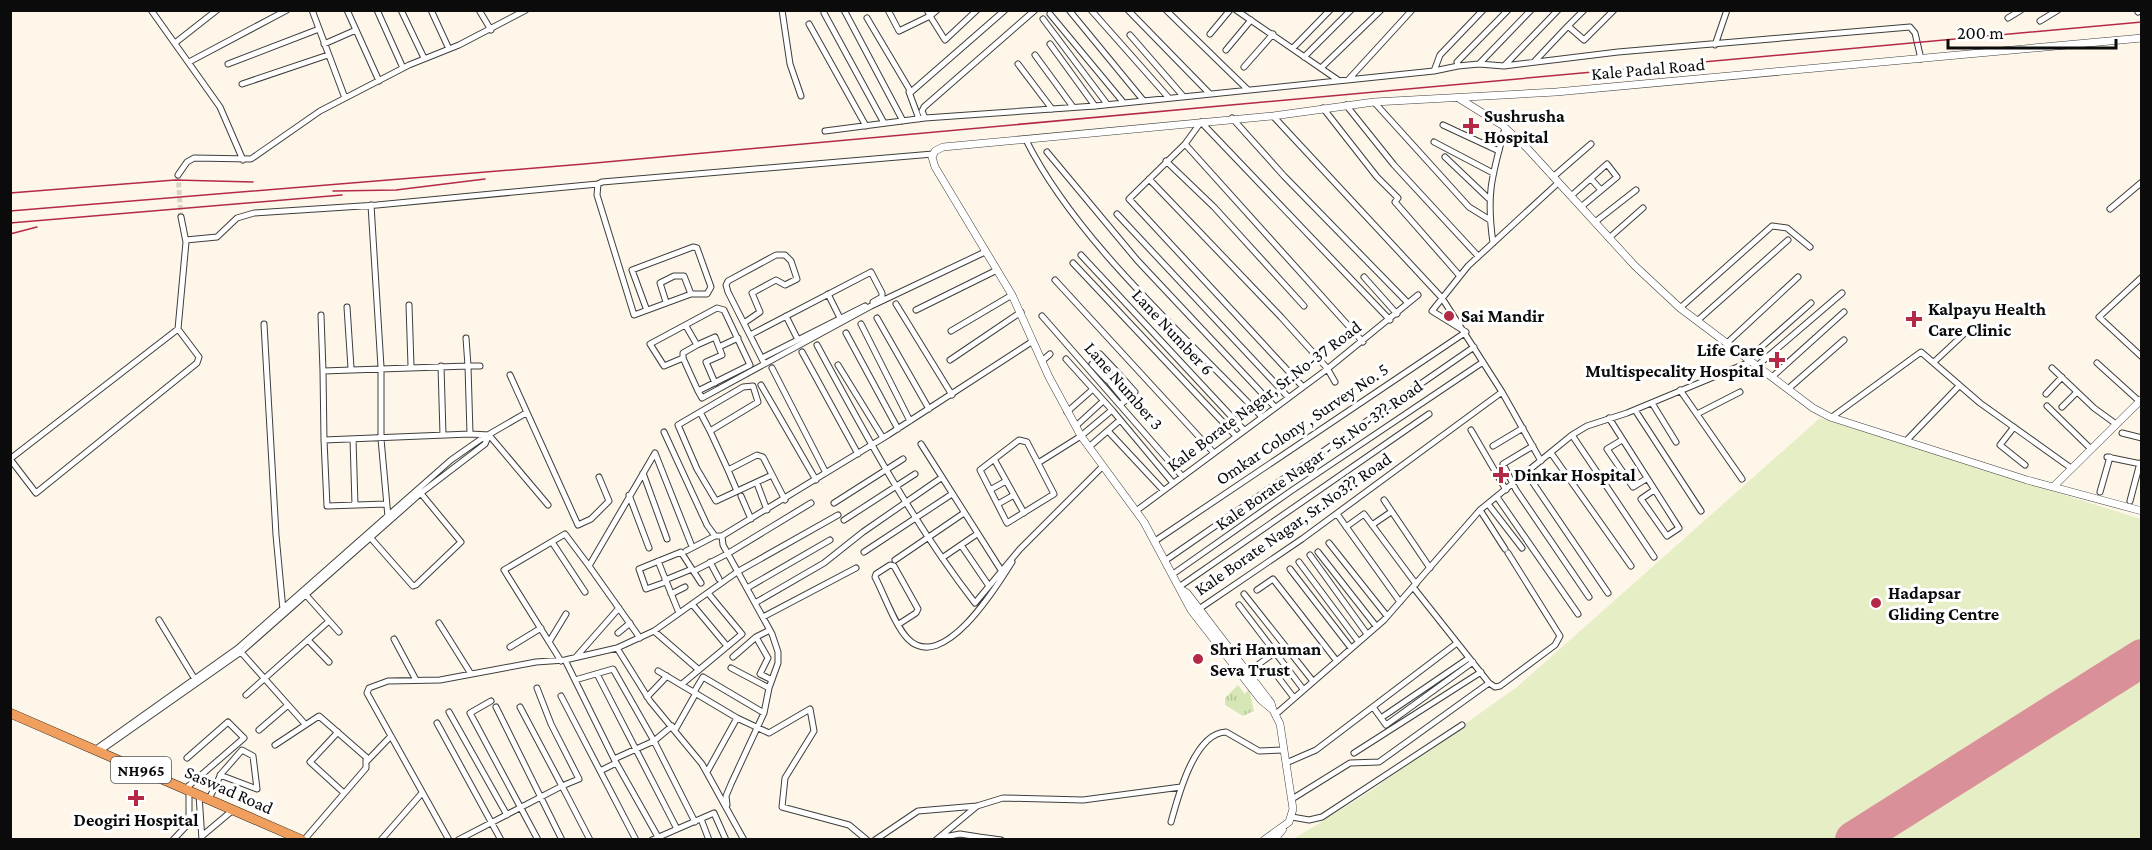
<svg xmlns="http://www.w3.org/2000/svg" width="2152" height="850" font-family="'Crimson Pro',serif">
<style>
.park{fill:url(#park-tufts)}
.pitch{fill:#e6eec6}
.lines{fill:none;stroke-linecap:round;stroke-linejoin:round}
.runway{stroke:#d99098;stroke-width:38}
.minor-tunnel{stroke:#dad4c8;stroke-width:5;stroke-dasharray:5 2.5;stroke-linecap:butt}
.minor-casing{stroke:#3e3e3e;stroke-width:7}
.tertiary-casing{stroke:#3e3e3e;stroke-width:8}
.trunk-casing{stroke:#1c1c1c;stroke-width:10}
.minor{stroke:#fff;stroke-width:5}
.tertiary{stroke:#fff;stroke-width:7}
.trunk{stroke:#f19f5e;stroke-width:9}
.rail{stroke:#b42946;stroke-width:1.5}
.poi-dot{fill:#b42946;stroke:#fff;stroke-width:2}
.labels{text-anchor:middle;dominant-baseline:central;stroke-width:6;stroke-linejoin:round;paint-order:stroke}
.shield{fill:#fff;stroke:#545454;stroke-width:1.5}
.shield-label{font-size:16px;font-weight:bold;fill:#0b0b0b}
.street-label{font-size:18px;fill:#0b0b0b;stroke:#fff}
.poi-label{font-size:18px;font-weight:bold;fill:#0b0b0b;stroke:#fff;text-anchor:start}
</style>
<defs>
<pattern id="park-tufts" width="24" height="20" patternUnits="userSpaceOnUse" patternTransform="scale(1.5)"><rect width="24" height="20" fill="#d6e6b5"/><path d="M3 7l-1-3M5 7V3M7 7l1-3M15 17l-1-3M17 17v-4M19 17l1-3" fill="none" stroke="#b6c49a"/></pattern>
</defs>
<rect width="100%" height="100%" fill="#fef7e9"/>
<!-- park -->
<path class="park" d="M1238,685L1245,694L1249,689L1254,711L1243,716L1225,705V698Z"/>
<!-- pitch -->
<path class="pitch" d="M1820,418L2141,519V839L1292,840L1366,794L1517,687Z"/>
<g class="lines">
<!-- runway -->
<path class="runway" d="M1854,840L2142,658"/>
<!-- minor-tunnel -->
<path class="minor-tunnel" d="M178,175L181,217"/>
<!-- minor casing -->
<g class="minor-casing">
<path id="minor" d="M151,10L220,107L243,160
M312,10L345,98
M347,10L379,81
M377,10L403,68
M401,10L424,58
M431,10L449,49
M479,10L491,30
M782,10L790,64L801,96
M844,10L903,121
M888,10L899,31L930,16L945,40L977,10
M927,10L930,16L937,10
M1035,10L924,107L922,111L925,118L1095,106L1434,71L1458,66
M1069,10L1143,100
M1091,10L1168,97
M1128,10L1209,93
M1166,10L1247,89
M1236,10L1338,80
M1558,10L1504,66L1618,52L1910,27L1915,33L1921,59
M1584,10L1568,26L1584,40L1614,10
M2138,12L2140,10
M824,13L884,123
M1050,14L1123,102
M867,18L911,92L1005,10
M2008,18L2021,10
M1043,19L1107,104
M2040,21L2058,10
M809,24L866,126
M1210,34L1230,10
M1130,35L1183,96
M175,43L217,10
M324,44L356,30
M1050,44L1095,106
M1715,45L1727,10
M1293,48L1330,10
M1226,50L1251,20
M1035,55L1073,107
M1304,57L1351,10
M189,62L287,10
M1534,62L1568,26
M228,64L319,29
M1018,64L1052,109
M1479,64L1458,66L1457,62L1508,10
M1504,66L1479,64L1531,10
M1244,67L1273,34
M1321,68L1381,10
M1434,71L1440,55L1483,10
M1348,80L1412,10
M242,84L328,55
M909,92L919,119
M1374,102L1469,207L1490,220
M1346,105L1394,165L1478,256
M1323,108L1377,177L1398,198L1395,202L1459,275
M1273,116L1442,298L1502,392L1541,461
M1232,118L1284,176L1408,303
M1443,125L1499,151
M825,131L925,118
M1026,140C1076,240 1183,334 1261,416
M1434,142L1493,173
M1185,144L1363,342
M1047,152L1137,260L1275,407
M1445,157L1488,198
M1166,161L1214,207L1304,306
M178,175L187,162L194,158L251,159L320,111L409,65L459,45L526,10
M1553,177L1591,144
M1149,179L1281,317L1327,368L1335,382
M1591,179L1601,190
M1571,196L1607,164L1617,177L1581,207
M371,205L381,367V439L388,517
M2110,209L2142,182
M1117,214L1288,397
M1595,222L1636,190
M1609,238L1643,208
M186,240L217,237L237,218L254,213L377,205L598,184
M1493,243C1486,193 1492,176 1505,128
M1081,255L1243,429
M1073,263L1235,435
M1364,277L1397,314
M2142,277L2099,317L2142,357
M1055,280L1213,452
M828,294L840,318
M666,302L660,283L674,276H684L691,294
M896,304L952,395
M409,305L411,366
M347,307L351,368
M646,308L632,270L693,247L697,248L711,287L707,294H691L634,315L597,195L598,184L602,182L933,154
M1680,308L1772,226L1787,228L1810,247
M916,310L997,270
M321,315L323,371
M786,316L797,338
M1042,316L1182,476
M877,318L929,409
M1697,321L1788,240
M744,323L760,312L752,293L776,280L785,285L797,279L791,261L785,255H776L728,281L726,285L728,292L763,361
M264,324L276,535L283,610
M861,324L910,421
M686,326L697,345L715,337L722,355L706,362L715,383
M178,329L199,357L197,363L36,493L10,459Z
M178,329L186,242L181,217
M951,331L1012,295
M846,333L898,429
M750,335L871,272L882,293V297L873,302
M466,338L468,366H480
M1727,343L1798,277
M817,345C865,434 913,523 975,603L1020,549L1103,466
M721,346L738,338
M802,352L858,454
M683,358V353L697,345
M762,358L865,306
M1749,358L1811,303
M1066,359L1093,389
M950,360L1021,312
M1042,361L1050,354
M1934,362L1965,333
M2097,363L2139,401
M838,365L883,438
M1758,365L1842,293
M441,366L443,435
M772,368L826,473
M2052,368L2094,408L2116,424
M510,375L578,525L591,519L609,501L599,477
M1772,377L1844,312
M1107,380L1092,364L1100,354L1117,372L1114,375
M761,385L816,480
M1303,387L1129,199L1185,144L1201,122L1390,320
M1788,389L1844,340
M1680,390L1742,479
M698,391L750,365L724,310L717,308L650,344L664,366L683,358L698,391L702,398L871,306L985,252
M2046,394L2062,377
M1652,403L1676,442
M1121,404L1134,393L1135,392L1119,374L1110,383L1125,401
M2047,406L2091,449
M2062,407L2077,392
M1112,410L1173,483
M1635,410L1701,511
M700,412L710,431
M1697,414L1740,392
M1832,417L1921,352L1980,403L2071,468
M1609,418L1679,528L1667,536L1641,499L1654,490
M1076,426L1101,403
M2014,427L2000,445L2025,465
M1471,430L1506,490
M1108,431L1163,490
M664,432L707,525L715,536H722
M2122,433L2142,438
M470,434L468,366L323,371L324,440L470,434L489,435L548,505
M1572,435L1654,557
M353,439L355,505
M324,440L327,506L386,504
M1622,440L1607,449L1633,487L1646,479
M1906,441L1959,386
M921,444L1001,570
M1493,446L1523,428
M1533,446L1503,464L1516,490L1589,597
M1089,447L1120,420
M655,453L691,544
M1551,453L1631,566
M2107,457L2141,464
M994,459L1024,513
M1038,463L1054,494L1007,523L980,470L1019,440L1027,442L1038,463L1081,436L1112,410L1093,389L1067,412
M728,470L737,491
M643,473L667,539
M1527,474L1608,593
M772,475L716,501L697,469L678,425L743,387L753,386L758,402L710,431L728,470L757,455L763,457L785,500
M758,486L767,510
M990,490L1006,481
M2100,492L2110,457
M629,495L649,548
M741,496L751,519
M1497,497L1578,614
M1384,500L1430,568
M2130,501L2140,463
M834,503L903,459
M998,504L1014,495
M1488,504L1522,548
M1480,510L1505,549
M1136,511L1326,370L1418,295
M1337,514L1400,602
M844,520L915,474
M1372,525L1391,512
M1346,527L1364,514L1416,584
M369,536L413,586L416,585L461,542L419,491
M1155,541L1466,332L1432,311L1468,266L1558,183
M552,542L585,592
M1329,543L1387,616
M961,545L989,586
M686,551L715,536
M864,552L952,494
M1318,552L1376,626
M1310,555L1367,634
M942,558L977,534
M895,560L964,513
M1166,560L1474,347
M658,561L679,613
M710,562L719,579
M1299,562L1358,641
M1290,569L1351,648
M694,571L727,554L811,503
M1173,574L1291,491L1483,362
M665,580L692,569
M666,582L646,589L639,569L681,552L701,583
M1179,587L1429,414
M1413,587L1489,683L1495,687L1500,686L1555,645L1560,636L1508,553
M747,588L830,540
M1257,590L1273,579L1336,660
M671,594L685,587
M1244,594L1312,680
M306,595L339,632
M755,603L824,563L863,532L941,478
M692,604L727,646
M1239,605L1303,689
M1196,611L1302,539L1502,392
M763,617L856,568
M159,620L196,681
M439,623L471,674
M899,624L916,613L918,609L894,566L890,565L876,574L875,577C884,594 895,626 908,639C943,674 997,586 1012,562
M654,631L699,670
M618,633L630,623
M756,637L768,658L760,674L772,680
M640,638L589,566L655,453
M394,639L416,680
M308,640L329,662
M549,642L566,614
M510,647L541,628
M617,648L650,701L702,764L744,840
M240,651L305,724
M576,657L619,608
M733,657L756,637L770,630
M565,660L614,759
M561,661L504,570L565,534L589,566
M731,668L769,688
M658,671L737,718L769,733L810,709L814,731L785,778L782,807L849,825L867,840
M1248,672L1270,656
M1275,673L1294,698
M597,674L677,829
M575,680L613,669L654,741L614,759L658,837
M682,684L742,634L708,593
M694,692L703,677L764,713
M246,695L329,621
M561,696L636,840
M647,697L667,676
M491,701L470,713L538,840
M496,707L562,840
M520,707L562,786L579,779L551,724L537,688
M1373,707L1386,725L1473,662
M449,712L507,815
M1276,714L1384,620L1480,510L1572,435L1587,426L1627,413L1752,361
M1381,718L1469,658
M437,723L501,840
M672,726L654,741L695,822
M259,730L288,705
M675,730L696,693
M338,732L310,762L344,793
M275,745L319,716L366,757V768L304,840
M96,749L238,648L451,460L481,439L526,413
M100,751L241,652L421,493L485,444L488,437
M1354,753L1481,672
M367,761L391,736
M1286,763L1316,750L1457,643
M600,771L616,763
M707,772L737,718
M185,789L244,738L228,722L187,758
M199,795L202,840
M209,799L221,774L242,750L253,756L257,789L220,775
M1292,799L1350,763L1379,762L1489,683
M727,805L726,796L731,784L764,713L769,688L778,663V652L772,634L723,545L722,536L888,435L1033,341
M1292,817L1309,820L1322,817L1462,725
M701,819L709,840
M1171,822C1178,797 1194,733 1226,732L1259,751L1284,750
M202,836L233,810
M979,837L1001,840
M939,838L960,834L979,837V840
M173,840L189,823V790
M381,840L422,793
M449,840L367,693L369,688L388,681L440,680L536,662L565,660L617,648L654,631L737,572L838,515
M458,840L562,786L590,840
M652,840L714,813L726,840
M875,840L918,811L977,806L1003,798L1083,800L1181,787
M936,840L977,806"/>
</g>
<!-- tertiary casing -->
<g class="tertiary-casing">
<path id="tertiary" d="M1460,99L1502,125L1527,148L1635,266L1680,308L1813,408L1830,417L2027,480L2142,511
M2054,486L2142,399
M1180,589L1187,593L1271,703L1273,710
M1264,840L1289,822L1293,809L1280,724L1273,710L1261,700L1191,610L1144,522L1081,436L1049,377L1012,295L935,167L932,157L935,151L943,147L1273,116L1374,102L1556,92L2142,38
M1274,840L1283,829"/>
</g>
<!-- trunk casing -->
<g class="trunk-casing">
<path id="trunk" d="M10,713L302,840"/>
</g>
<!-- minor -->
<use href="#minor" class="minor"/>
<!-- tertiary -->
<use href="#tertiary" class="tertiary"/>
<!-- trunk -->
<use href="#trunk" class="trunk"/>
<!-- rail -->
<path class="rail" d="M333,191L396,190L485,179
M10,193L175,180L253,182
M10,211L584,164L2142,22
M10,223L342,195
M10,234L37,227"/>
</g>
<!-- markers -->
<g class="poi-dot">
<path d="M1468 117h6v6h6v6h-6v6h-6v-6h-6v-6h6z"/>
<circle cx="1449" cy="316" r="6"/>
<path d="M1911 310h6v6h6v6h-6v6h-6v-6h-6v-6h6z"/>
<path d="M1774 351h6v6h6v6h-6v6h-6v-6h-6v-6h6z"/>
<path d="M1498 466h6v6h6v6h-6v6h-6v-6h-6v-6h6z"/>
<circle cx="1876" cy="603" r="6"/>
<circle cx="1198" cy="659" r="6"/>
<path d="M133 789h6v6h6v6h-6v6h-6v-6h-6v-6h6z"/>
</g>
<g class="labels">
<!-- shield labels -->
<rect class="shield" x="111" y="757" width="60" height="26" rx="4.5"/>
<g class="shield-label">
<text x="141" y="770">NH965</text>
</g>
<!-- street labels -->
<g class="street-label">
<text transform="translate(1648 69) rotate(-5)">Kale Padal Road</text>
<text transform="translate(1173 332) rotate(47)">Lane Number 6</text>
<text transform="translate(1124 386) rotate(49)">Lane Number 3</text>
<text transform="translate(1264 396) rotate(-37)">Kale Borate Nagar, Sr.No-37 Road</text>
<text transform="translate(1302 424) rotate(-34)">Omkar Colony , Survey No. 5</text>
<text transform="translate(1319 455) rotate(-35)">Kale Borate Nagar - Sr.No-3?? Road</text>
<text transform="translate(1293 524) rotate(-35)">Kale Borate Nagar, Sr.No3?? Road</text>
<text transform="translate(229 790) rotate(24)">Saswad Road</text>
</g>
<!-- poi labels -->
<g class="poi-label">
<text x="1484" y="116">Sushrusha<tspan x="1484" dy="21">Hospital</tspan></text>
<text x="1928" y="309">Kalpayu Health<tspan x="1928" dy="21">Care Clinic</tspan></text>
<text x="1461" y="316">Sai Mandir</text>
<text x="1764" y="350" text-anchor="end">Life Care<tspan x="1764" dy="21">Multispecality Hospital</tspan></text>
<text x="1514" y="475">Dinkar Hospital</text>
<text x="1888" y="593">Hadapsar<tspan x="1888" dy="21">Gliding Centre</tspan></text>
<text x="1210" y="649">Shri Hanuman<tspan x="1210" dy="21">Seva Trust</tspan></text>
<text x="136" y="820" text-anchor="middle">Deogiri Hospital</text>
</g>
</g>
<!-- border -->
<rect width="2152" height="850" fill="none" stroke="#0b0b0b" stroke-width="24"/>
<!-- scale -->
<path d="M1948 39v9h168v-9" fill="none" stroke="#0b0b0b" stroke-width="3"/>
<text x="1957" y="39" font-size="18" fill="#0b0b0b" stroke="#ffffff" stroke-width="4.5" paint-order="stroke">200 m</text>
</svg>
